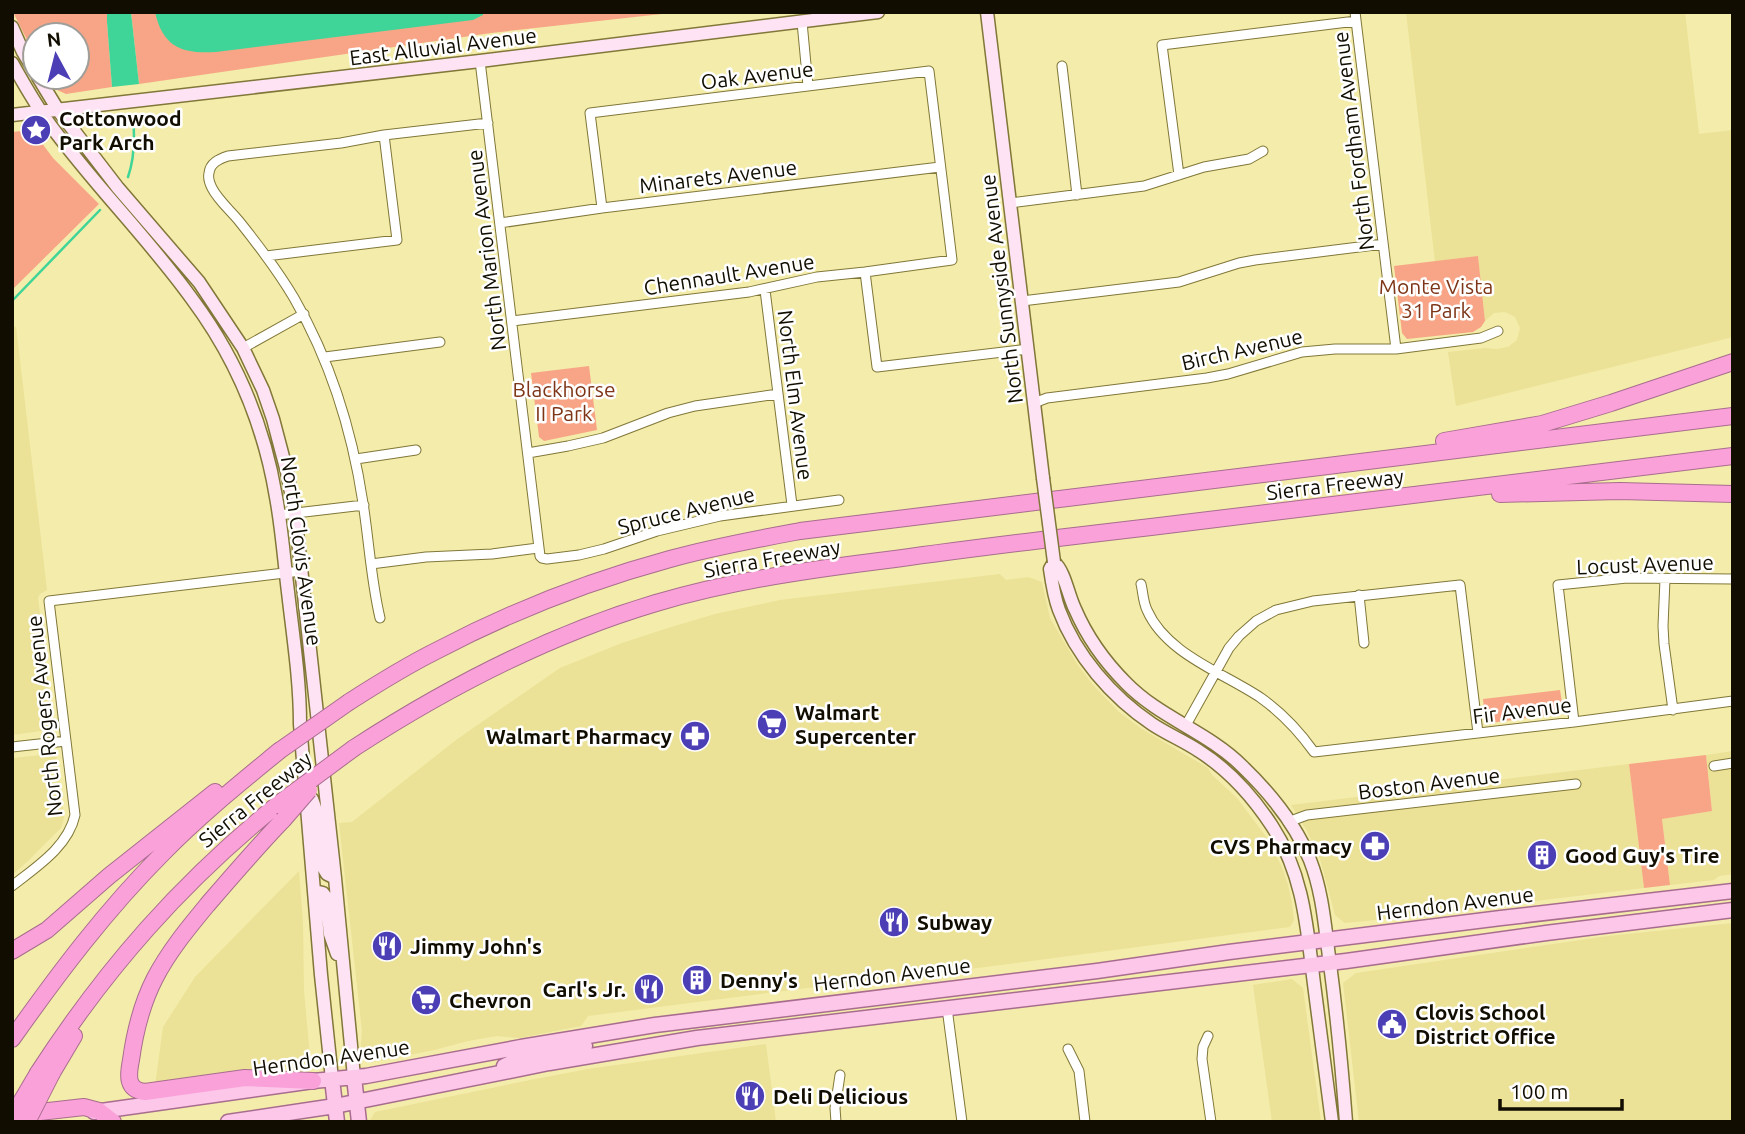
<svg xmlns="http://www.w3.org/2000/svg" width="1745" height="1134" font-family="Ubuntu,sans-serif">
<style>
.built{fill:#ebe197}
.green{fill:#f7a586}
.water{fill:#40d598}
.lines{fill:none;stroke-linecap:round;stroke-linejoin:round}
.stream{stroke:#40d598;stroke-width:2.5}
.street-casing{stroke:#807739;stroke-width:11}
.secondary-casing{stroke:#807739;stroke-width:15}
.primary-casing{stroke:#a86d8e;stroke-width:17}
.highway-casing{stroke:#a86d8e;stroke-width:18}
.street{stroke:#fff;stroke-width:9}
.secondary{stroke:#fee3f4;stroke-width:12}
.primary{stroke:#fcc7e9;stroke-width:14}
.highway{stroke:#faa1da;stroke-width:16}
.secondary-bridge-casing{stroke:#807739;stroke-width:15;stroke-linecap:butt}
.highway-bridge-casing{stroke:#a86d8e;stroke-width:18;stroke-linecap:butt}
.secondary-bridge{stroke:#fee3f4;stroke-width:12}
.highway-bridge{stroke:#faa1da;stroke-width:16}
.labels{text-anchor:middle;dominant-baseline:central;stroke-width:5;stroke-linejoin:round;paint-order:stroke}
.street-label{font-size:21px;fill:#110d00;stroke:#fff}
.poi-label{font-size:21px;font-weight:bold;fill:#110d00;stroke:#fff;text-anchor:start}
.park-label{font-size:21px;fill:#7e3517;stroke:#fff}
</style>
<rect width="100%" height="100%" fill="#f4ecaa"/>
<!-- built -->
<path class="built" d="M1406,12H1685L1699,134L1733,130V337L1456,406L1448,352L1485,348L1497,349L1508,347L1517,340L1520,328L1515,317L1505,312L1494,313L1485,321L1478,257L1435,262Z
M16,326L47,590L40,594L38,598L54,726L48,730L12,735V329Z
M1000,574L1006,580L1028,577L1042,582L1050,618L1077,664L1094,686L1119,712L1142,729L1208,768L1212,775L1237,798L1267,838L1282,867L1288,885L1292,903L1294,920L1290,927L962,970L957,965L929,969L926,973L588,1016L581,1026L519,1038L497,1036L468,1041L434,1050L369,1063L360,1056L362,1031L339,823L352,822L456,740L560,668L622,643L668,628L715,614L780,600Z
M1733,751V874L1719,876L1714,880L1670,885L1662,819L1712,811L1706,755Z
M51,754L57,758L64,817L63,822L61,828L28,861L12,875V758Z
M1629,764L1644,888L1527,902L1520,898L1503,900L1498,908L1345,923L1335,915L1320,859L1307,831L1291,805Z
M299,871L303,923L304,990L310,1057L304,1064L155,1086L163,1027L195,977Z
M1733,923V1122H1359L1343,983L1356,973L1608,936Z
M1292,979L1303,988L1321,1122H1272L1253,985Z
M766,1044L776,1122H369L375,1112L530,1080L588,1069Z"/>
<!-- green -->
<path class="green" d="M13,12H107V22L112,87L66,94L55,89L47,77H77V35H35V56Z
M131,12H680L491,33L139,84Z
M32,130L53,158L99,204L12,290V132Z
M1478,256L1485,321L1481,327L1473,332L1407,339L1402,333L1394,266Z
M589,366L597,430L544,441L539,437L531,373Z
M1560,690L1563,709L1558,714L1490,723L1485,718L1483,699Z
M1706,755L1712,811L1662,819L1670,885L1644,888L1629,764Z"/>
<!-- water -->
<path class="water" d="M107,12H131L139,84L112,87L107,22Z
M155,12H483V15L473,20L216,52C183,54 163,48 155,12Z"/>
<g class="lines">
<!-- stream -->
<path class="stream" d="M128,177C135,157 135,138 133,117
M12,301L100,210"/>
<!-- street casing -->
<g class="street-casing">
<path id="street" d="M1355,12L1396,349
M802,22L808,86
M480,61L540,556L542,558L547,559L579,555L604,549L657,531L720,516L839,500
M1062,66L1077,195
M1179,175L1162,45L1356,21
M1010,203L1144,186L1204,167L1249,159L1263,151
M500,223L602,208L940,167
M266,256L397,240L384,135
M865,272L877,367L1028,349
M765,290L792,505
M1022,301L1179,282L1239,263L1255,260L1383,244
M512,321L749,292L817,277L865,272L952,260L929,71L590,113L602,208
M243,348L304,314
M325,357L440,342
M1034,403L1047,398L1207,378L1228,374L1302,352L1335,349H1396L1481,338L1498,331
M528,453L568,446L603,438L668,413L695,406L778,394
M356,459L416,450
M279,515L364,505
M371,564L426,557L492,554L538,548
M1665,579L1663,626L1664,644L1673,710
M1141,584C1143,592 1143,602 1147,610C1166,654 1224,673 1261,698C1282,713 1299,731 1314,752L1574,722L1733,701
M1359,595L1364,643
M380,618C371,580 369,541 363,503C352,430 331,362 294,298C278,271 259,246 239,221C230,210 218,200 212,188C210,184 208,177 209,173C210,163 219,159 228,156L341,143L384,135L488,123
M1574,722L1558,585L1627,578L1733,579
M1186,725L1229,648L1239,636L1256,621L1276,610L1313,601L1460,585L1478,733
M12,747L66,741
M1714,766L1733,763
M1288,822L1307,815L1576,784
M12,886C36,867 68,847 75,815L49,601L301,571
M947,1008L962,1122
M1208,1036L1203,1047L1202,1059L1211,1122
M1068,1049L1079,1071L1085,1122
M836,1122L835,1108L840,1075"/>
</g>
<!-- secondary casing -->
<g class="secondary-casing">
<path id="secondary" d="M987,12L1043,478
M12,27L23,52L35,72
M12,63C24,84 36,106 51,126C95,186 149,239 192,299C236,358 264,425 276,497C282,529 284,560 288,592C293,636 300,680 300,724L321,975L332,1079
M38,77L58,110L118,188L199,282L243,348L263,390L273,419L287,472L295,513L335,878L354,1077
M12,115L480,61L878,12
M312,799L319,819L324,869L327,874L335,878
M314,891L323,893L326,897L330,934L337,954
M1332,1122C1326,1076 1320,1030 1314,984C1307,929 1304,875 1272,826C1253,797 1229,770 1199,751C1184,741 1167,734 1152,724C1112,697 1076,656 1059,610C1054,597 1052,583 1050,569L1054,562C1065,572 1068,595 1075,609C1087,637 1105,662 1126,683C1160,718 1208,732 1242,766C1269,792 1296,825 1310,860C1323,893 1325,929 1330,964C1337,1017 1342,1069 1346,1122"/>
</g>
<!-- primary casing -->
<g class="primary-casing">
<path id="primary" d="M504,1066L523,1057L585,1046
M354,1077L359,1122
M332,1079L337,1122
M94,1112L313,1081L366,1076L521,1047L655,1025L1097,971L1229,952L1501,918L1733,891
M228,1122L335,1106L549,1063L697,1038L1346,961L1546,933L1733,910"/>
</g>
<!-- highway casing -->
<g class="highway-casing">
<path id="highway" d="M1444,441L1542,424L1611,403L1733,362
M1500,494L1620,491L1733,494
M349,702C377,684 406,666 436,651C510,612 589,581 670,559C713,547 757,539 800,531L1733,416
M354,748C448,687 548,635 656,603C734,580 814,569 895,559C980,547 1065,537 1151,527C1345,504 1539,480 1733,456
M283,820C257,847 233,875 208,904C189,927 169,951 155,978C142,1003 135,1031 131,1060C128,1075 126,1090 145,1092L245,1078L313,1081
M12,951L47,930L109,876L215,792
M12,1039C58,974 106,910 163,853C199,816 239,784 279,751
M38,1073C106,968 181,883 277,805
M52,1073L74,1036
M22,1114L84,1107L99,1111L113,1122"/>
</g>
<!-- street -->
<use href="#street" class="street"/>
<!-- secondary -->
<use href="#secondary" class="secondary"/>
<!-- primary -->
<use href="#primary" class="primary"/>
<!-- highway -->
<use href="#highway" class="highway"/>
<!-- secondary-bridge casing -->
<g class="secondary-bridge-casing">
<path id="secondary-bridge" d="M1043,478L1054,562"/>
</g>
<!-- highway-bridge casing -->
<g class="highway-bridge-casing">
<path id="highway-bridge" d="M279,751L349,702
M277,805L354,748
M283,820L309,790
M12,1117L38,1073
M27,1122L52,1073"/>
</g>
<!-- secondary-bridge -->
<use href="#secondary-bridge" class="secondary-bridge"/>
<!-- highway-bridge -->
<use href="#highway-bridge" class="highway-bridge"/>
</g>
<!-- icons -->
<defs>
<g id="sight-disc" transform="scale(1.575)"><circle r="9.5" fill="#4c3fb6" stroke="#fff"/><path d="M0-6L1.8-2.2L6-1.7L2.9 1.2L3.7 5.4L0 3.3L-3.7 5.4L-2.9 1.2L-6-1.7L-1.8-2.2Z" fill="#fff"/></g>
<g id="supermarket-disc" transform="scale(1.575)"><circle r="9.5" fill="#4c3fb6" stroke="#fff"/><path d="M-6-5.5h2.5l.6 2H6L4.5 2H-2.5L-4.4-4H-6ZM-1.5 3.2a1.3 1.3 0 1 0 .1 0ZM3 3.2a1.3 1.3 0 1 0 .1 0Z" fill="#fff"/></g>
<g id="pharmacy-disc" transform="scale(1.575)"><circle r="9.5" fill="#4c3fb6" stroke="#fff"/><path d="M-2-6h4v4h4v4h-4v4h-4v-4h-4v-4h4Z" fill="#fff"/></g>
<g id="building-disc" transform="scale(1.575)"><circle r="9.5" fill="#4c3fb6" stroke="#fff"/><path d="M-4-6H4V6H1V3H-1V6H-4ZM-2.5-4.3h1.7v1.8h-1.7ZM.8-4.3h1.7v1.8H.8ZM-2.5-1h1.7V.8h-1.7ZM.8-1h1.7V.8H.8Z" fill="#fff"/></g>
<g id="restaurant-disc" transform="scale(1.575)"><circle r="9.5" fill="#4c3fb6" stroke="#fff"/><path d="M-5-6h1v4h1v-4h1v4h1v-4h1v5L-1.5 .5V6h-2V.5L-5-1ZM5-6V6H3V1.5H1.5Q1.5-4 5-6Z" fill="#fff"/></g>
<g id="civic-disc" transform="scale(1.575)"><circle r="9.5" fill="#4c3fb6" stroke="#fff"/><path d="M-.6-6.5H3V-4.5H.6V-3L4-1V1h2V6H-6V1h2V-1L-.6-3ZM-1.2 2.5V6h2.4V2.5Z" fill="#fff"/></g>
</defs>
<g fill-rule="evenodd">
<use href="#sight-disc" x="36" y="130"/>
<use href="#supermarket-disc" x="772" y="724"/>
<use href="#pharmacy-disc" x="695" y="736"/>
<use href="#pharmacy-disc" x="1375" y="846"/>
<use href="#building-disc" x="1542" y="855"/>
<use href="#restaurant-disc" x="894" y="922"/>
<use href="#restaurant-disc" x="387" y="946"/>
<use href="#building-disc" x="697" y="980"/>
<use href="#restaurant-disc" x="649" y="989"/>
<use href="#supermarket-disc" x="426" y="1000"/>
<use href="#civic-disc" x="1392" y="1024"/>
<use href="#restaurant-disc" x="750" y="1096"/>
</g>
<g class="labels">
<!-- street labels -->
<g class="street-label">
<text transform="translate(443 46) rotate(-7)">East Alluvial Avenue</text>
<text transform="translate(757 75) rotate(-7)">Oak Avenue</text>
<text transform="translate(1353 141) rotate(-97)">North Fordham Avenue</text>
<text transform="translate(718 176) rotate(-7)">Minarets Avenue</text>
<text transform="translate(486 250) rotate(-97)">North Marion Avenue</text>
<text transform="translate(729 274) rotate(-9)">Chennault Avenue</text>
<text transform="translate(1001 289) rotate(-97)">North Sunnyside Avenue</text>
<text transform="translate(1242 349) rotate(-13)">Birch Avenue</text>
<text transform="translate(796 395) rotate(83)">North Elm Avenue</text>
<text transform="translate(1335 484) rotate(-7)">Sierra Freeway</text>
<text transform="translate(686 510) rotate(-14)">Spruce Avenue</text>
<text transform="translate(302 551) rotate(82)">North Clovis Avenue</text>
<text transform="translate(772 558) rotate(-10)">Sierra Freeway</text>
<text transform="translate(1645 564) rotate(-2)">Locust Avenue</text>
<text transform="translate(1522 710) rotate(-7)">Fir Avenue</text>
<text transform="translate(44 716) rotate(-96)">North Rogers Avenue</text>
<text transform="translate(1429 783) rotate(-7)">Boston Avenue</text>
<text transform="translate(255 799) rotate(-39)">Sierra Freeway</text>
<text transform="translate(1455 903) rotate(-7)">Herndon Avenue</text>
<text transform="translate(892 974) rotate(-7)">Herndon Avenue</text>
<text transform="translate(331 1057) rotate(-8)">Herndon Avenue</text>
</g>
<!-- poi labels -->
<g class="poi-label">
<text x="59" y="118">Cottonwood<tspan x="59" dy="24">Park Arch</tspan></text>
<text x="795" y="712">Walmart<tspan x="795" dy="24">Supercenter</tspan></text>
<text x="672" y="736" text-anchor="end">Walmart Pharmacy</text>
<text x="1352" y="846" text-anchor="end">CVS Pharmacy</text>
<text x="1565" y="855">Good Guy's Tire</text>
<text x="917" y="922">Subway</text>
<text x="410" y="946">Jimmy John's</text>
<text x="720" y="980">Denny's</text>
<text x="626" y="989" text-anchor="end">Carl's Jr.</text>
<text x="449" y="1000">Chevron</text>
<text x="1415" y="1012">Clovis School<tspan x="1415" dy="24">District Office</tspan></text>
<text x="773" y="1096">Deli Delicious</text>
</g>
<!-- park labels -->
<g class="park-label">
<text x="1436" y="286">Monte Vista<tspan x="1436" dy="24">31 Park</tspan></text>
<text x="564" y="389">Blackhorse<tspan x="564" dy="24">II Park</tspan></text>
</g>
</g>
<!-- border -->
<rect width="1745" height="1134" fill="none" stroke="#110d00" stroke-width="28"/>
<!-- north arrow -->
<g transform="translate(56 56) rotate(353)"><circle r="33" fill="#ffffff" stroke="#a09e99" stroke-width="2"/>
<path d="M0-5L12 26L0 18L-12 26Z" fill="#4c3fb6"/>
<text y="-10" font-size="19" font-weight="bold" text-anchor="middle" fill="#110d00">N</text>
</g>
<!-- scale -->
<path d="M1500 1099v10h122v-10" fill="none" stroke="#110d00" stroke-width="3.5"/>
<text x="1510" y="1099" font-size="21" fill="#110d00" stroke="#ffffff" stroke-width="5" paint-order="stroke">100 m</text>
</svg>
